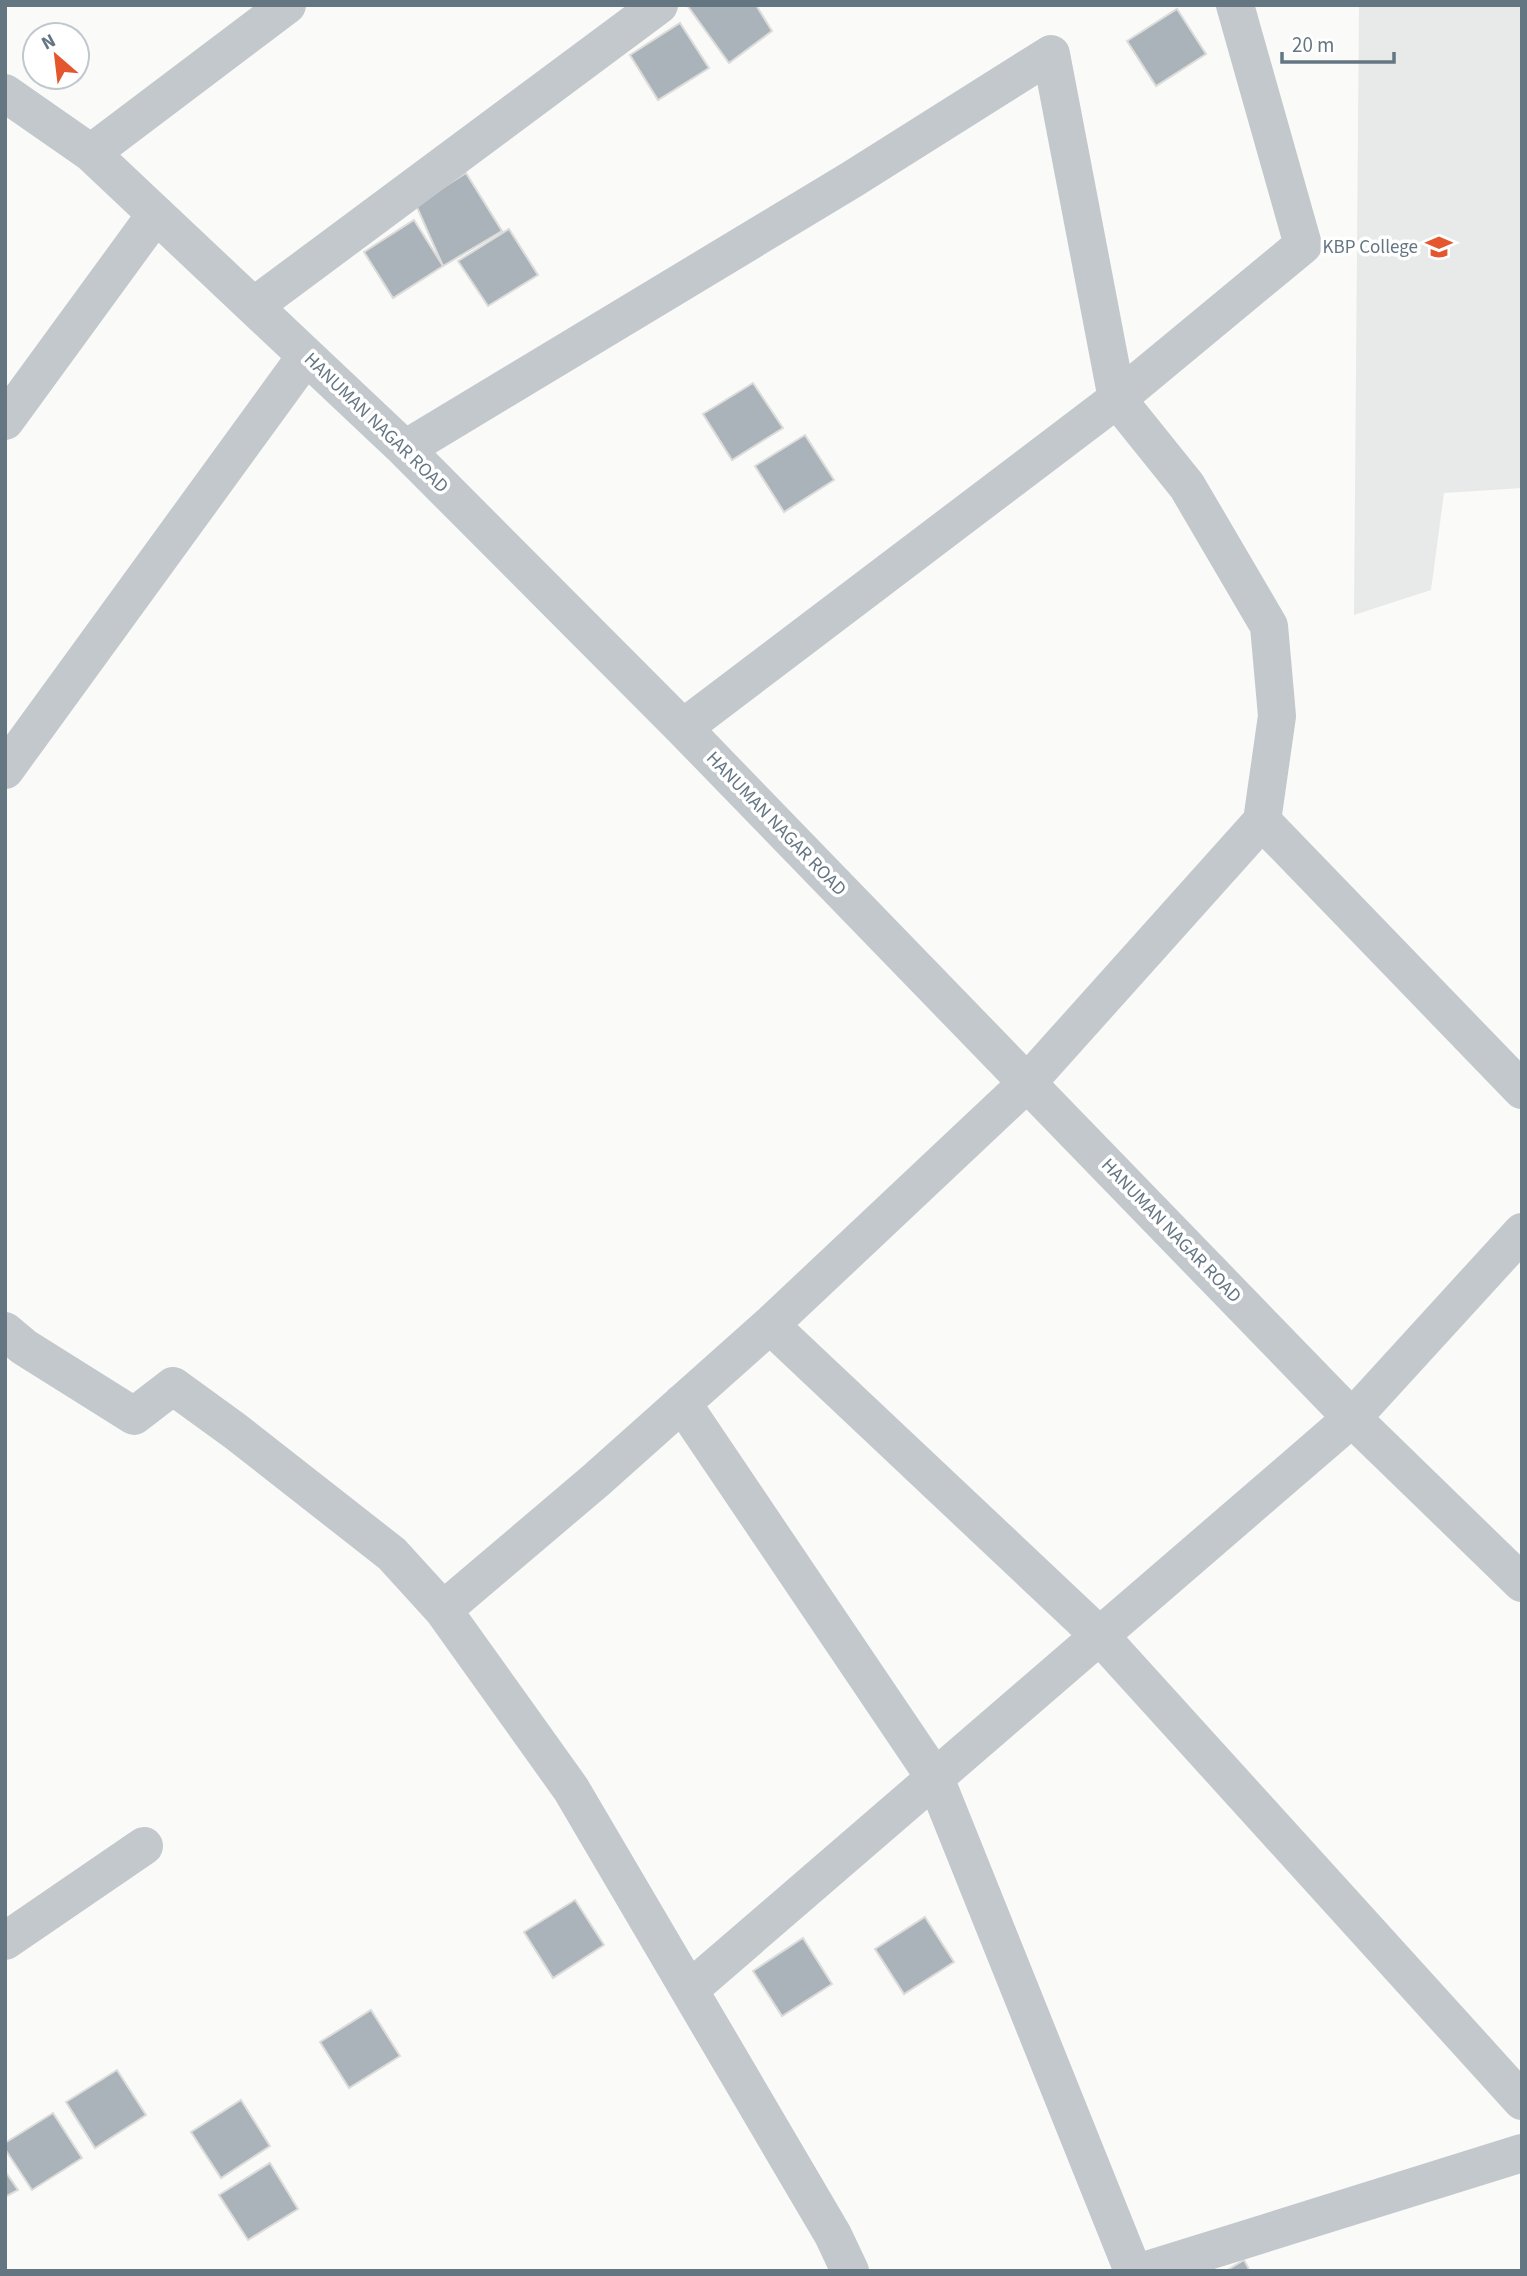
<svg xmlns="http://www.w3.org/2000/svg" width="1527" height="2276" font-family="'Source Sans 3',sans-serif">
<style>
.built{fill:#e8e9e9}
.building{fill:#aab3b9;stroke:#dcdcda;stroke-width:2}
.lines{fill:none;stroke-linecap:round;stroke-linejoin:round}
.street{stroke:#c3c8cc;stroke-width:38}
.labels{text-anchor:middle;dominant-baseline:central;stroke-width:7;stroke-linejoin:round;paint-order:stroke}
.poi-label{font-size:19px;fill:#657683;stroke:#fff;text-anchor:end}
.street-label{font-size:19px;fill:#657683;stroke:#fff}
</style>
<rect width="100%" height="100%" fill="#fafaf8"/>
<!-- built -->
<path class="built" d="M1359,5H1522V488L1444,493L1431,590L1354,615Z"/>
<!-- building -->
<path class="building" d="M687,5H756L772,31L729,63Z
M1177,9L1206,54L1156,86L1127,41Z
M680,23L709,68L658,100L630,55Z
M466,173L502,231L443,266L416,205Z
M414,220L443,266L393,298L364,252Z
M509,229L538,275L488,306L458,261Z
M753,383L783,428L732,460L703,414Z
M805,435L834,480L784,512L755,466Z
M575,1900L604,1945L553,1978L524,1932Z
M925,1917L954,1962L904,1994L875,1949Z
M803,1938L832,1984L782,2016L753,1971Z
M371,2010L400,2056L349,2088L320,2042Z
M117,2070L146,2115L95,2148L66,2102Z
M241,2100L270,2146L221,2178L191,2132Z
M53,2113L82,2158L32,2190L5,2149V2143Z
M270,2163L298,2209L248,2240L219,2195Z
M5,2171L18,2190L5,2197Z
M1244,2260L1250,2271H1226Z"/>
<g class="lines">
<!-- street -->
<path class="street" d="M5,93L91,153L405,449L683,728L1352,1418L1522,1583
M91,153L287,5
M254,306L659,5
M5,421L156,214
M405,449L851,180L1051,54L1117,399L1187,486L1269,626L1277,716L1262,821L1027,1083L770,1325L595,1481L443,1610
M683,728L1117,399L1303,245L1235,5
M5,770L306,356
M1262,821L1522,1090
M770,1325L1100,1636L1522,2101
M5,1331L24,1347L134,1416L173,1386L235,1431L392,1554L443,1610L571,1789L833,2235L850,2271
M682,1403L935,1778L1133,2271
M5,1941L144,1846
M689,1990L1352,1418L1522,1232
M1144,2271L1522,2153"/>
</g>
<!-- icons -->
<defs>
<g id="university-bare" transform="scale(2.1)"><path d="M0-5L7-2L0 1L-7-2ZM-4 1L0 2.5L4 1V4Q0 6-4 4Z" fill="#e4572e" stroke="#fff" stroke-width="2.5" paint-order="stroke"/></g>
</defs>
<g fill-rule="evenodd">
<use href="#university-bare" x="1439" y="247"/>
</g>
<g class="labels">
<!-- poi labels -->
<g class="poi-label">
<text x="1418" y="247">KBP College</text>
</g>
<!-- street labels -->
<g class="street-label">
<text transform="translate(376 423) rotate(44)">HANUMAN NAGAR ROAD</text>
<text transform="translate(776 824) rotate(46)">HANUMAN NAGAR ROAD</text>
<text transform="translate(1171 1231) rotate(46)">HANUMAN NAGAR ROAD</text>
</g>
</g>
<!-- border -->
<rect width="1527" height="2276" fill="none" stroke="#657683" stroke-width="14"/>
<!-- north arrow -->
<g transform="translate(56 56) rotate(332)"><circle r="33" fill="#ffffff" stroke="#c1c8cd" stroke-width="2"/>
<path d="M0-5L12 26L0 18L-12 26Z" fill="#e4572e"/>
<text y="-10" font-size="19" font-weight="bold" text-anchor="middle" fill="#657683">N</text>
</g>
<!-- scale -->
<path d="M1282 52v10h112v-10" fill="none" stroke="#657683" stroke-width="3.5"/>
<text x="1292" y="52" font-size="21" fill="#657683" stroke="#ffffff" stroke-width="5" paint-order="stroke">20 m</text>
</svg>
